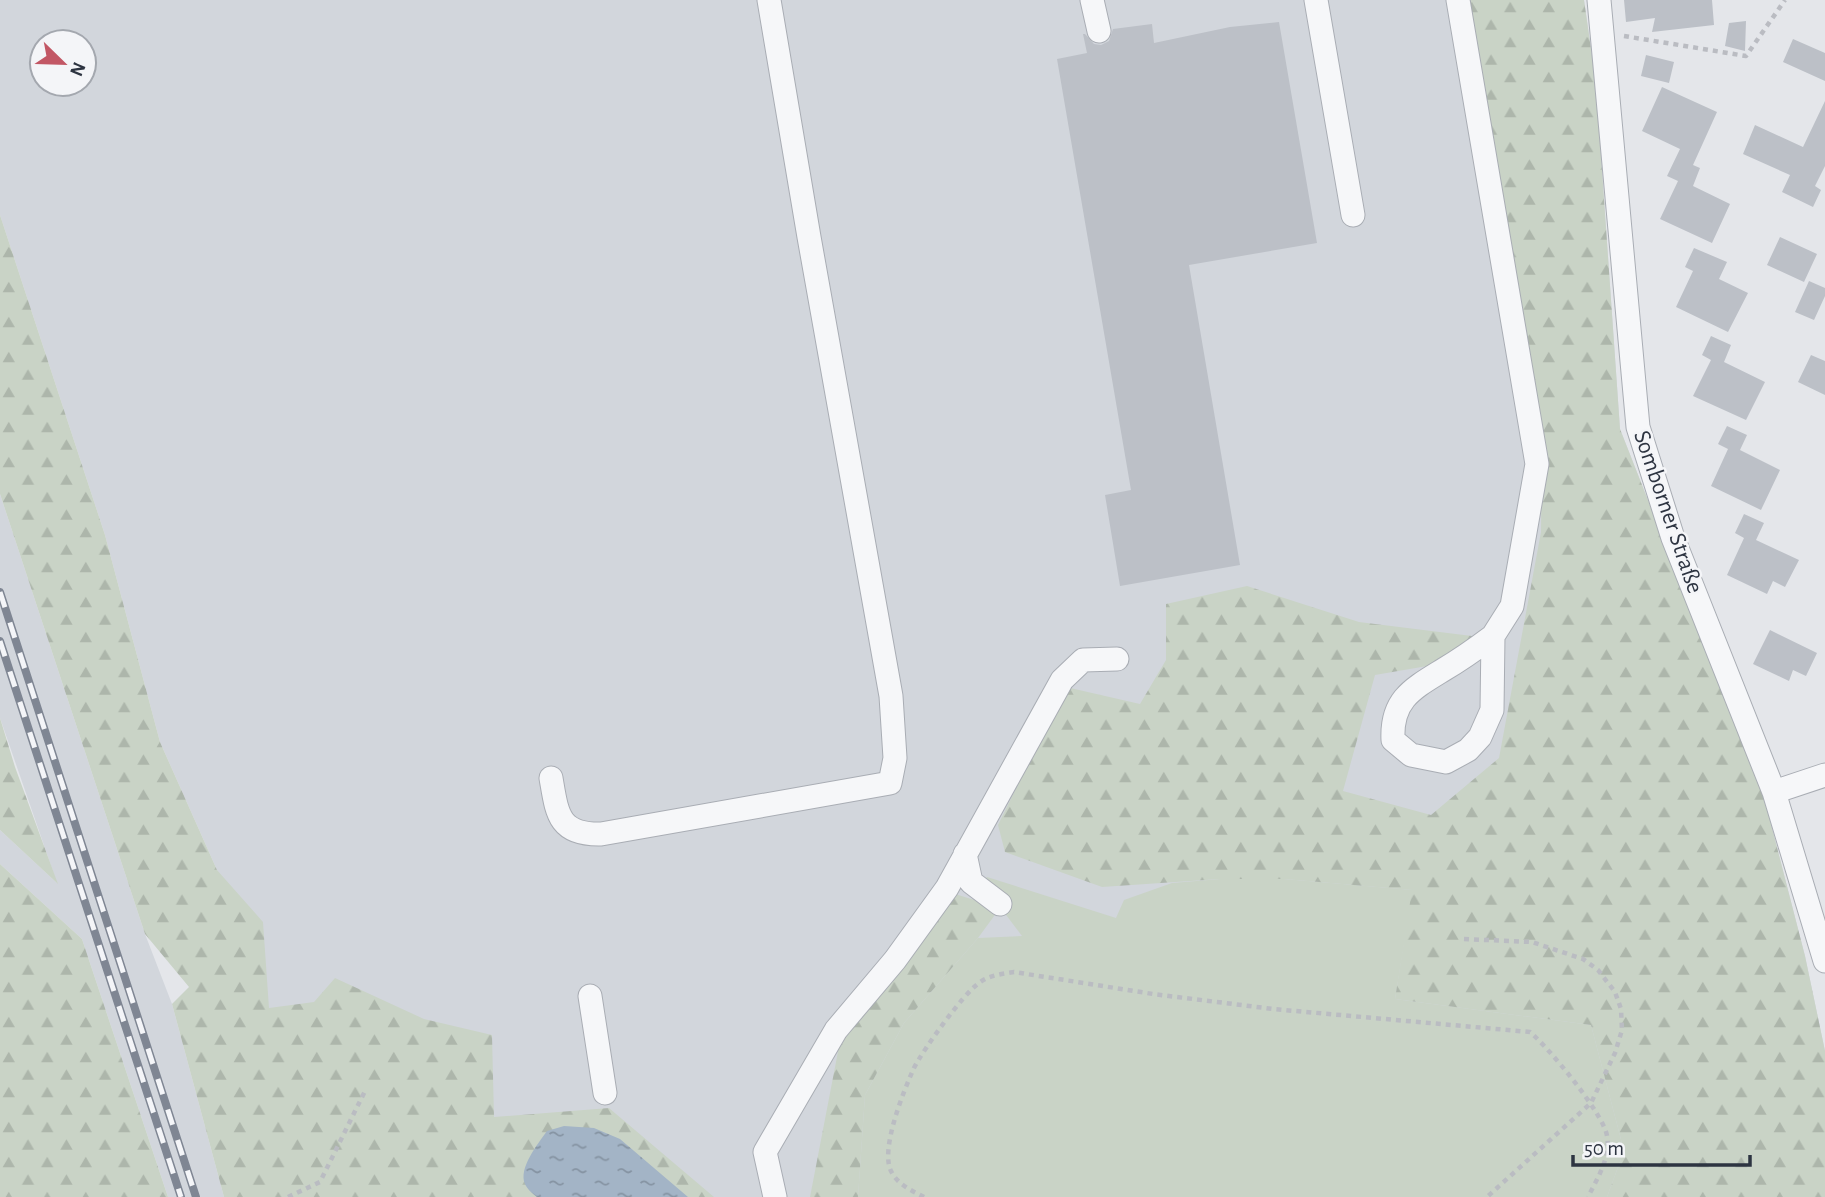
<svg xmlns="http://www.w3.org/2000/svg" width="1825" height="1197" font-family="'Alegreya Sans',sans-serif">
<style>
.built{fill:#d2d6dc;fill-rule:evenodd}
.grass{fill:#c9d3c6}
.forest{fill:url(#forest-firs)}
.water{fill:url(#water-ripples)}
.building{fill:#bcc0c7}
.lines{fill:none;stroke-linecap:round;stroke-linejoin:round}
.minor-casing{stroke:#a9adb4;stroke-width:25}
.path{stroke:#babcc2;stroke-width:4.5;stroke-dasharray:5 5;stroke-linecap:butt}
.minor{stroke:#f6f7f9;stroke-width:23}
.rail-casing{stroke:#7f8693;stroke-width:8}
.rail{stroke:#f4f5f8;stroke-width:5;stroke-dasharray:16;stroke-linecap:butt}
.labels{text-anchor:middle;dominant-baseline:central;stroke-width:5;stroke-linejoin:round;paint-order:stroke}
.street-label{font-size:24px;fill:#2d3441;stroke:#f4f5f8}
</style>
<defs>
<pattern id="forest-firs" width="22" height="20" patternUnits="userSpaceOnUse" patternTransform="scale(1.75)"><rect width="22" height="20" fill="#c9d3c6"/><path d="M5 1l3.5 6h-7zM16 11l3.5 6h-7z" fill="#adb6ab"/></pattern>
<pattern id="water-ripples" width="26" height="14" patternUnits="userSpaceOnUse" patternTransform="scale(1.75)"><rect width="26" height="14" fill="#a3b4c6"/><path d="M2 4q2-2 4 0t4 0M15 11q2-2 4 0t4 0" fill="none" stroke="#8593a2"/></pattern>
</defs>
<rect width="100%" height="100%" fill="#e4e6ea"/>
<!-- built -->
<path class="built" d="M0,0H1584L1596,84L1620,429L1763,793L1805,956L1825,1051V1197H309L217,870L160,742L105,535L0,215ZM42,42H84V84H42Z
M0,494L145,934L172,1004L224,1197H168L82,939L0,864V830L57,883L0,718Z"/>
<!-- grass -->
<path class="grass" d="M987,877L1116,918L1124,900L1172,883L1220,879H1284L1413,890L1395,999L1591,1025L1624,1151L1607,1197H858L865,1095L904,1023L978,938L1022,936L982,883Z"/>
<!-- forest -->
<path class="forest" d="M1465,0H1584L1596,84L1620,429L1763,793L1805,956L1825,1051V1197H1607L1624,1151L1591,1025L1395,999L1412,890L1284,879H1220L1102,887L1005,852L998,825L1066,687L1140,704L1166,660V604L1247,586L1359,622L1480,637L1433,665L1375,675L1343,791L1431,815L1499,758L1541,532L1542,432Z
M0,215L105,535L160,742L217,870L263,922L269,1008L314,1002L335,978L424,1019L492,1035L494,1117L609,1108L714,1197H224L172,1004L189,987L145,934L0,494Z
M0,718L15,767L58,884L0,830Z
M0,864L82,939L168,1197H0Z
M952,893L1000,908L978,938L904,1023L865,1095L858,1197H810L841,1036Z"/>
<!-- water -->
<path class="water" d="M564,1126L594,1128L620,1139L688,1197H537C532,1193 527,1189 525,1184C518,1168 538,1144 547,1131Z"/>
<!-- building -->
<path class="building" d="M1624,0H1712L1714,25L1652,32L1655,18L1626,22Z
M1746,21L1745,51L1725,46L1729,23Z
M1279,22L1317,243L1189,265L1240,565L1120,586L1105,495L1131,490L1057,59L1087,53L1083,34H1085L1094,44L1101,45L1109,41L1113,29L1152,24L1154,43L1230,27Z
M1793,39L1825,53V81L1783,62Z
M1646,55L1674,62L1669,83L1641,76Z
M1662,87L1717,112L1693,165L1700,168L1693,186L1730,204L1712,243L1660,219L1678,181L1667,176L1680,149L1642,131Z
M1825,101V166L1815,186L1821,190L1813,207L1782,192L1790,175L1743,154L1755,125L1803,147Z
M1780,237L1817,254L1804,282L1767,265Z
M1694,248L1727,262L1719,279L1748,293L1728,332L1676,307L1693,271L1685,267Z
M1809,281L1825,288V296L1814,320L1795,312Z
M1711,336L1731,345L1724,362L1765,382L1746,420L1693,396L1711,360L1702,355Z
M1811,355L1825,361V395L1798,382Z
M1727,426L1747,435L1740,450L1780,470L1761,510L1711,486L1728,449L1718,444Z
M1744,514L1764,523L1756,540L1799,560L1785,587L1773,581L1767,594L1727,575L1744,538L1735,533Z
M1770,630L1817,653L1806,676L1793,670L1789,681L1753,664Z"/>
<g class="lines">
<!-- minor casing -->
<g class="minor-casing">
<path id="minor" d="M1092,0L1099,31
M1316,0L1353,215
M1458,0L1537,464L1512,606L1493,636L1492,710L1480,737L1468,750L1446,762L1411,755L1393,740C1391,700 1412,689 1443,670C1460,660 1477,648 1493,636
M1599,0L1638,427L1673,538L1774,792L1825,961
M551,778C557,813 558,835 601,834L890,783L895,758L891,696L809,237L769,0
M1774,792L1825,775
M965,854L971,882L1000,904
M590,996L605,1093
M775,1197L765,1152L836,1030L895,960L947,888L1062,680L1083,660L1117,659"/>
</g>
<!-- path -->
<path class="path" d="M1624,36L1746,56L1785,0
M1464,939L1532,942L1583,959L1598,970L1615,992L1621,1009L1622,1030L1615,1053L1591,1103L1487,1197
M288,1197L320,1182L365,1091
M924,1197C912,1191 897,1184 891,1171C880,1149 904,1090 914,1068C923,1050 963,994 979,983C989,975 1002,974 1014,972L1153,994L1273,1009L1530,1032C1548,1047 1604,1114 1607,1136C1611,1157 1597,1179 1588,1197"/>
<!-- minor -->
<use href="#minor" class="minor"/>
<!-- rail casing -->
<g class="rail-casing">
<path id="rail" d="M0,592L196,1197
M0,641L181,1197"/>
</g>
<!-- rail -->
<use href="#rail" class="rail"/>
</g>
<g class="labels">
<!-- street labels -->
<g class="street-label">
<text transform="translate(1668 512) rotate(71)">Somborner Straße</text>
</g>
</g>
<!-- north arrow -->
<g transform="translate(63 63) rotate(113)"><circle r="33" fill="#f4f5f8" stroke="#a4a8af" stroke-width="2"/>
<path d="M0-5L12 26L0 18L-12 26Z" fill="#c25765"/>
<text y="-10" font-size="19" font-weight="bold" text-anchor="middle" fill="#2d3441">N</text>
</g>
<!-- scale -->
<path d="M1573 1155v10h177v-10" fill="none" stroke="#2d3441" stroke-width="3.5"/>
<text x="1584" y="1155" font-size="21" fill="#2d3441" stroke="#f4f5f8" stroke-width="5" paint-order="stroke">50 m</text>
</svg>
